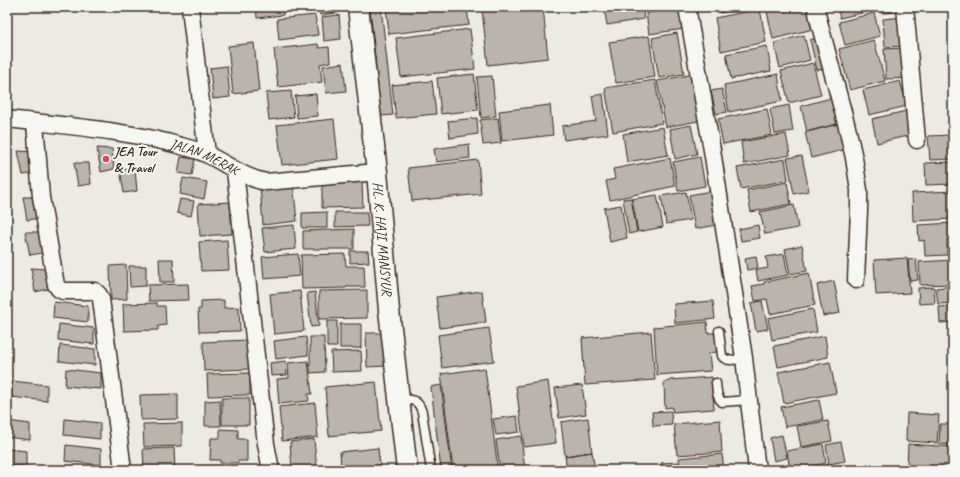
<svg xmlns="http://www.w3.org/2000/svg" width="960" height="477" font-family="Caveat,sans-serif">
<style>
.building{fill:#bab4ae;stroke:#3b2a1e}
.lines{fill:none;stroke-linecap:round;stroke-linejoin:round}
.service-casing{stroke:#3b2a1e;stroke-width:11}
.minor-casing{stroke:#3b2a1e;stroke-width:19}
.tertiary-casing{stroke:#3b2a1e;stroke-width:23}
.service{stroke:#f6f6f2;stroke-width:8}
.minor{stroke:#f6f6f2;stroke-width:16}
.tertiary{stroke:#f6f6f2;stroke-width:20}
.poi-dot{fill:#d1495b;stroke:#f6f6f2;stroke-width:1.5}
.labels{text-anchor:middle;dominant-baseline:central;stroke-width:4;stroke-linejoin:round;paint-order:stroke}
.poi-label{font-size:14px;font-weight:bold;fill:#3b2a1e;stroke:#f6f6f2;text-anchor:start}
.street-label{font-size:14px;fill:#3b2a1e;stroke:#f6f6f2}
</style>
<rect width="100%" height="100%" fill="#ebeae5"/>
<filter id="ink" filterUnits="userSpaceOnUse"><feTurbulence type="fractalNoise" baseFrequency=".025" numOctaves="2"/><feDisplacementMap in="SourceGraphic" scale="8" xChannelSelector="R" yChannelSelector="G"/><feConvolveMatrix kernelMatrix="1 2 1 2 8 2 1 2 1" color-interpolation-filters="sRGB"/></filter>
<g filter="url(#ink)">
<!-- building -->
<path class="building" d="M256,7H283V15L257,18Z
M319,7H336L337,13L320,15Z
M370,7H381L393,115L381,116Z
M386,7H467L469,25L389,34Z
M513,7H543L548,58L488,65L482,10Z
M604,7H642L644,19L607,25Z
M681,7L684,29L649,34L646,13Z
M719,7H753L720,13Z
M766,7H812L817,28L773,39Z
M837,7H869L870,11L840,18Z
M880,7H901V12L881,13Z
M760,9L766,42L721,51L715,18Z
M874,13L880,36L845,45L839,22Z
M315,15L318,35L279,40L277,19Z
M339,15L341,39L324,41L322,17Z
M904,17L905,46L885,47L883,19Z
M470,29L475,69L401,77L396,38Z
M677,33L684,74L659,78L652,38Z
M804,35L810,60L780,68L774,43Z
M649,36L655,77L616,83L609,42Z
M821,37L829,68L817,70L810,40Z
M874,40L885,81L850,90L839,49Z
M254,43L259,91L233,94L228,46Z
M318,44L319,48L329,47L330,62L320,64L322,82L278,87L274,49Z
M767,46L771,71L731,79L726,54Z
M906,48L908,78L886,79L884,49Z
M343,63L346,91L326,93L323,66Z
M813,63L821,95L789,103L781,71Z
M227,66L230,97L213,99L210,68Z
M474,74L478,110L441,114L437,78Z
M694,74L703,120L666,127L657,81Z
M778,74L782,101L729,112L724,85Z
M492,76L496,116L481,118L477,77Z
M655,80L662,123L613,132L605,88Z
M432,81L436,114L396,118L392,85Z
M900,81L907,106L869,115L863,90Z
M722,89L727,112L716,114L711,91Z
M291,91L294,117L269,120L266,93Z
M316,94L318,116L297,118L295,96Z
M603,94L608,134L564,140L562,126L596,121L592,96Z
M831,98L838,124L807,132L801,106Z
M550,105L553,135L502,141L499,111Z
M789,105L793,131L775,134L770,109Z
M767,109L772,135L723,144L718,119Z
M906,111L911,135L877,143L872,119Z
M477,118L478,134L450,138L448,121Z
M498,118L501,143L483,145L480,120Z
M334,119L338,159L282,165L277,125Z
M841,123L847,149L811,158L805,132Z
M691,125L697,154L675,159L670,129Z
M663,127L668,155L627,162L623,134Z
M786,134L790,155L744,164L741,142Z
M953,135V159L930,160L928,136Z
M469,144L470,158L436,162L434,149Z
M97,148L112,149L114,169L101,172Z
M18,151L33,152L35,173L23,175Z
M802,156L809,191L794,194L787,158Z
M181,157L195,159L192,175L178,173Z
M700,157L705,186L678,191L673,162Z
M670,158L675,186L610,200L606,181L615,179L613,169Z
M785,159L788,180L741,189L737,168Z
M478,160L481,194L412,201L408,168Z
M953,162V184L926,185L925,163Z
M74,163H89L91,184L78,186Z
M120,169L135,170L137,191L124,193Z
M183,178L207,182L204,199L180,194Z
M362,181L363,207L322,208V182Z
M787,182L791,204L751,212L747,190Z
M293,183L297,221L263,225L260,186Z
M711,191L717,225L695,229L689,195Z
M953,191V219L913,221L912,193Z
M686,192L691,220L666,224L661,196Z
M657,195L663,227L638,232L632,199Z
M23,197H38L40,218L27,220Z
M631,198L637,232L629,234L623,199Z
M180,199L194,201L191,216L177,213Z
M230,202L232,234L200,236L198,204Z
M621,205L627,238L610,242L604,208Z
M794,205L798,228L765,234L760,212Z
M327,212V228H302V213Z
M335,212H367L368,226L335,227Z
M953,223V238L947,239V255L925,256L924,240L919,241L918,225Z
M294,225L296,249L265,252L262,228Z
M758,225L760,238L741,241L739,229Z
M354,229V249H303V231Z
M25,232H40L42,253L30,255Z
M227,240L229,270L201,271L199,242Z
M950,241H953V257H951Z
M802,245L807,271L790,274L785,249Z
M350,251H368L369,262L350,263Z
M298,254L300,276L264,279L262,257Z
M345,254L346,266H364L365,287H346V288L302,289L301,255Z
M784,254L788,275L758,281L756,270L768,268L766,257Z
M756,256L758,268L747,270L745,258Z
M907,258L910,293L876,295L874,260Z
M159,259H173L174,282H160Z
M916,259L918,280L910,281L908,260Z
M953,260V284L920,285L919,262Z
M126,265L127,299L111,300L110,266Z
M129,266H146V286L130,287Z
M31,268L46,269L48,289L35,292Z
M809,273L815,305L770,314L767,299L755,301L752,286L764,284V282Z
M834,281L840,313L823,316L817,285Z
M188,284L189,300L149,301L148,285Z
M953,286V303L938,304L936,288Z
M934,287L935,303L919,304L918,288Z
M367,290V318L319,319V291Z
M300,291L304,331L274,334L270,294Z
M482,291L486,322L440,328L436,297Z
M315,292L319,326L311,327L307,293Z
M224,300V308L239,307L240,331L199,332L198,309H201V301Z
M713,301L715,319L675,323L674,304Z
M762,301L768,329L756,331L751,303Z
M54,302L88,306V322L53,318Z
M157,303V306H165L166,325L158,326V330L124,331L123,304Z
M953,306V322L940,323L939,307Z
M813,309L817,332L772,340L768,318Z
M327,321H337V347H327Z
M707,322L708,333H716L717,352L709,353L711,371L657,375L654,327Z
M59,324L94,328V344L58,340Z
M340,324H361V348H340Z
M489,328L494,361L442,368L438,335Z
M651,332L655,380L585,385L582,338Z
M366,333H385V366L367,367Z
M825,336L828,357L778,367L774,346Z
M306,337L308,355L276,359L274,341Z
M310,337H324L325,372L310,373Z
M248,340L249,369L204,371L203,342Z
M60,345L95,349V365L59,361Z
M361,351L362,371L332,372L331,352Z
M286,361L287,375L271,376L270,363Z
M308,361L312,394H308L309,401L279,404L277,379L289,378L288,363Z
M830,362L836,393L784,403L778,372Z
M485,368L498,470H453L441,374Z
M66,369L101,373V389L65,386Z
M250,373V395L208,396L207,374Z
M712,377L714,409L673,412L672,407L665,408L664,382L670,381V380Z
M12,381L47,385V401L11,397Z
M548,381L556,443L524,447L516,386Z
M376,382L381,431L329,436L325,387Z
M441,385L452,470H441L431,387Z
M582,385L586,414L559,418L555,388Z
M178,394V419L141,420L140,395Z
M222,398H249V425H222Z
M220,400L221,426H205V401Z
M819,400L823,420L785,427L781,407Z
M315,403L318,437L282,441L279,407Z
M671,411L672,425L653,426L652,412Z
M907,413L939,415L937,443L906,441Z
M517,416L519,432L496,435L493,419Z
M588,418L592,452L565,456L561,422Z
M65,419L100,423V439L64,435Z
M720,420L722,452L677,455L674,424Z
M7,421L30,424V440L7,437Z
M828,421L832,441L801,447L797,426Z
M182,423V446L144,447L143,424Z
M940,424H953V445L939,444Z
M220,429L238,430V439H247V461H238V463H220V460H210L211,438H220Z
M782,435L787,458L774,461L770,438Z
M521,436L525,470H500L496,440Z
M314,439L317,470H292L290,442Z
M841,442L845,461L829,464L826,445Z
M823,444L826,463L790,470L787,451Z
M908,444L953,447V470L907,467Z
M66,445L101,449V465L65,461Z
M174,448L175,470H144L143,449Z
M378,448L380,466L341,470L340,452Z
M7,449L26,451V467L7,465Z
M592,452L595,470H567L565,456Z
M722,454L724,470H680L679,458Z
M678,462V470H662L661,463Z
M832,464L833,470H822V466Z
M399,467L400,470H385V468Z
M819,467V470H803Z
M379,468V470H358Z"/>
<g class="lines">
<!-- service casing -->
<g class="service-casing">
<path id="service" d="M719,331L722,356C727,363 737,359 744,358
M716,383C717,390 716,397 722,402L749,400
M400,399C413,400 418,399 422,412L431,470"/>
</g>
<!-- minor casing -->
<g class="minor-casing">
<g id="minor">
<path d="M190,7L207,154"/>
<path d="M687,7L712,150L744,358L757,470"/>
<path d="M816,7L818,18L847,127L854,158L859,190V210L856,280"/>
<path d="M905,7L917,140"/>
<path id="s1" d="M7,119C67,126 127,130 185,147C192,149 201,151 208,155C227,164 244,178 266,182L377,172"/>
<path d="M35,123L41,197L56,285L59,289L63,291H95L99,295L101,299L123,470"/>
<path d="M235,171L266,444L271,470"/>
</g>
</g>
<!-- tertiary casing -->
<g class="tertiary-casing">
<g id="tertiary">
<path id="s2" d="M358,7L377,172L389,310L407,470"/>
</g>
</g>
<!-- service -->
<use href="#service" class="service"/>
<!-- minor -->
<use href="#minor" class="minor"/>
<!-- tertiary -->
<use href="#tertiary" class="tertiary"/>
</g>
</g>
<!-- markers -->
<circle class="poi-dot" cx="106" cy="159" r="4"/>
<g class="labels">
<!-- poi labels -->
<g class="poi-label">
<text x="114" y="151">JEA Tour<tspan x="114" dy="16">&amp; Travel</tspan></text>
</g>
<!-- street labels -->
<g class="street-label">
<text stroke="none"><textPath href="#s1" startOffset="202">JALAN MERAK</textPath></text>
<text stroke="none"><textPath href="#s2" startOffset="233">HL. K. HAJI MANSYUR</textPath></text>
</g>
</g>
<!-- margin -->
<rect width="960" height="477" fill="none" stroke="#f6f6f2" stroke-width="24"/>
<rect x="12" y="12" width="936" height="453" fill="none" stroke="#3b2a1e" stroke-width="1.5" filter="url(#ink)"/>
</svg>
